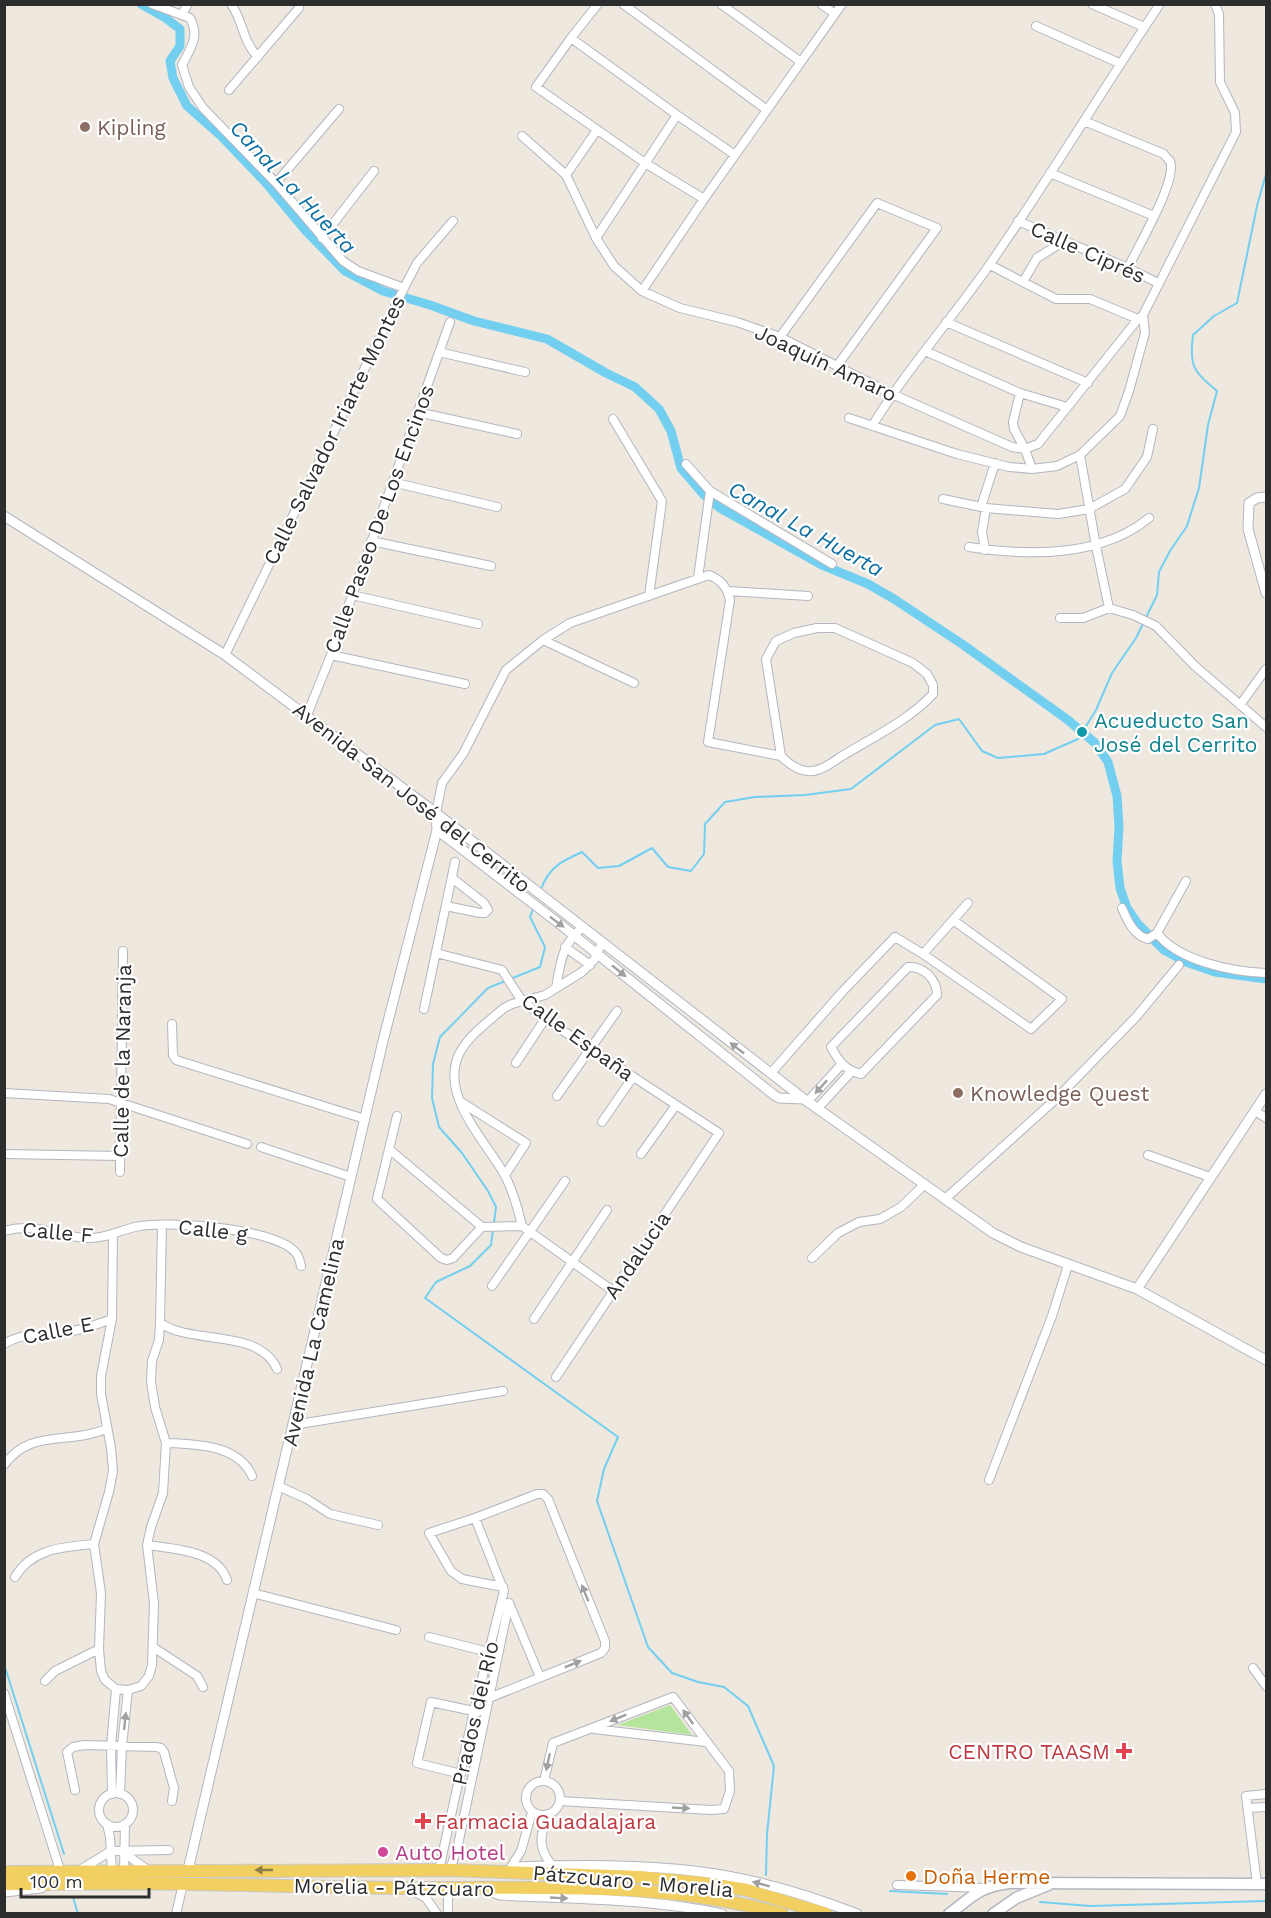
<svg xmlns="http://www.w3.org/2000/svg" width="1271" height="1918" font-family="'Work Sans',sans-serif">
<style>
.green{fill:#b5e49c}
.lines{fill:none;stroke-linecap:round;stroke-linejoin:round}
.stream{stroke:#73cff0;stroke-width:2}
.canal{stroke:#73cff0;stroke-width:9}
.minor-casing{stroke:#b3b6c0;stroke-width:10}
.tertiary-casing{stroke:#b3b6c0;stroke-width:11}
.secondary-casing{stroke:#b3b6c0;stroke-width:13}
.primary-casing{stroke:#c8c8c8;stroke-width:14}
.minor{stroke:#fff;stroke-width:8}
.tertiary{stroke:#fff;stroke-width:9}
.secondary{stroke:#fff;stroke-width:10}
.primary{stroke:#f2cf61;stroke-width:12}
.oneway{fill:#a0a0a0}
.oneway2{fill:#907e47}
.education-dot{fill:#8d6e63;stroke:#fff;stroke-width:2}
.culture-dot{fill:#0f9aa8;stroke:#fff;stroke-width:2}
.health-dot{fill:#e0444e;stroke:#fff;stroke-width:2}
.hotel-dot{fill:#d1479c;stroke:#fff;stroke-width:2}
.food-dot{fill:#e8710a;stroke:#fff;stroke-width:2}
.labels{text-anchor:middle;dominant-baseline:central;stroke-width:4.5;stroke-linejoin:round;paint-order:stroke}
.education-label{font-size:21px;fill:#785e54;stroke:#fff;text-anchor:start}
.street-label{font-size:21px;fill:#2d2d2d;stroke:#fff}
.culture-label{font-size:21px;fill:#0d838f;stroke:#fff;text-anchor:start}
.health-label{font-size:21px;fill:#be3a42;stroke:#fff;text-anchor:end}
.hotel-label{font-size:21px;fill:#b23c85;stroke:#fff;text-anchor:start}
.food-label{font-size:21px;fill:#c56008;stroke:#fff;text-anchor:start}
.water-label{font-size:22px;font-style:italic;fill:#0d6fa1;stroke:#fff}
</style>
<rect width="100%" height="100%" fill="#eee8df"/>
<!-- green -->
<path class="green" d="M670,1705L692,1735L618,1725Z"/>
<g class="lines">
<!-- stream -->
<path class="stream" d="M541,889C549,867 562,861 582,852L598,868L619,866L652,848L668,867L691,871L704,854L705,824L725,802L755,797L805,795L851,789L935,725L959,719L982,751L998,758L1044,754L1078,739L1096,710L1112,673L1136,638L1157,595L1159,572L1170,551L1187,526L1199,488L1208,425L1217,391C1193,371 1189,366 1193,335L1214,316L1237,303L1257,206L1266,174
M533,909L530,917L545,947L540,967L488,988L440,1037L433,1064L432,1098L439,1127L462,1153L488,1191L496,1207L491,1245L470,1266L436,1282L425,1298L618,1437L604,1469L597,1501L648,1647L672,1673L698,1682L724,1687L748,1706L774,1766L767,1834L766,1875
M4,1664L64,1854
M890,1891L947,1894
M73,1897L78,1914
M1040,1902L1090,1906L1266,1901"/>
<!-- canal -->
<path class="canal" d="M141,4L164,17L180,29V46L170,61L173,78L187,106L221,136L266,183L306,231L345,271L383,291L430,305L474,321L547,339L606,373L635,387L659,409L671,431L681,468L704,495L720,508L822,565L868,584L894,599L962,644L1068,720L1095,743L1108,762L1117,796L1119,827L1117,861L1120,888L1127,908L1138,924L1164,950L1186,962L1215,972L1266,979"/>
<!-- minor casing -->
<g class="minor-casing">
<path id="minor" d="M152,4L190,18C200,37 191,47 182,65L189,87L203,108L276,183L343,261L358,271L404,288
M231,4C244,22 242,41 258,57
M598,4L571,38L536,87L645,163L704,199
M623,4L767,110
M721,4L801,62
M821,4L835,14
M1092,4L1144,27
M182,14L188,4
M1036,26L1119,63
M571,38L677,115L735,155
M229,90L299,8
M1084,121L1164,154C1164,155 1170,161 1170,161C1178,180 1137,248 1128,268
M522,136L566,175L596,238L614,266L642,291L680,308L737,322L780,337L892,394L1012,447L1025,449L1038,444L1138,319L1143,315
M1050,173L1154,216
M566,175L597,130
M276,183L339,109
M1018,221L1128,268L1158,283
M322,238L374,171
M596,238L677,115
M990,265L1056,299H1090L1138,319
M1023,282L1037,258L1064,241
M642,291L704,199L842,4
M946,322L1088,383
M780,337L877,203L937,228L837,366
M925,351L1020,393L1067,407
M439,352L525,372
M1020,393L1013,422L1014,429L1025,449L1032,469
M417,412L517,434
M849,418L957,454L1009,467L1032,469L1057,466L1080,455L1120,416L1129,391L1145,333L1143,315L1236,132L1235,113L1220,82L1219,14L1215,4
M613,419L662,501L649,596
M872,426C907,369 952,319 990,264C1049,179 1102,90 1160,4
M1080,455L1096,546L1109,608
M686,464L710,491L832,564
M392,482L497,507
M943,499L986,508L1058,514L1089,509L1125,489L1147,457L1153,429
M981,507L995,463
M371,541L491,566
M969,547C1028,556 1100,558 1149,518
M985,550L982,532L986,508
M698,578L710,491
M728,591L808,596
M352,595L478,624
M1109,608L1133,615L1156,626L1195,666L1266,727
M1060,618H1083L1109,608
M817,628H835L913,663L927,674L933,685V694C909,720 872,738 842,756C834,761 826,768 817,770C803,775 790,765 781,756L766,659L776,641L794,633Z
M543,640L634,683
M225,655L404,288L417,263L453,221
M331,655L465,684
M1240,705L1266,669
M307,715L331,655L450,322
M436,813L442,783L463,754L506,670L543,640L570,623L709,575C722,580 727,588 730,600L708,742L781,756
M446,906L480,913H485L488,910L484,903L452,878
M1122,908C1127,920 1134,936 1148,939L1157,933L1186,881
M1157,933C1178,961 1233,972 1266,973
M565,947L590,965
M436,953L502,970L522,1001L545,1019L719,1133L556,1377
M923,954L968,903
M908,967C924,966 937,980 937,995L861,1074C844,1070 839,1061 831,1047Z
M556,988C560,965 562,943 582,928
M424,1009L455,862
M172,1024L173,1055L176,1060L365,1119
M516,1063L545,1019
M771,1073L843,991L895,937L923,954L1031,1029L1062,999L953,920
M4,1093L109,1099L247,1144
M557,1096L617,1011
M461,1102L526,1143L505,1175
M807,1102L841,1065
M817,1109L851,1072
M1255,1111L1266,1118
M397,1116L377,1199L441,1258L447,1260L453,1258L482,1227
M602,1122L633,1077
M261,1147L351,1177
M389,1149L482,1227
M4,1154L120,1156
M641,1154L676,1105
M1148,1155L1210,1177
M120,1172L123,951
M945,1199L1057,1098L1136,1017L1179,965
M522,1226C518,1209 513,1190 504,1174C487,1143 449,1106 455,1067C458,1042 487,1023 504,1008L512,1004L545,995L582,972L594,960L602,943
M482,1227L522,1226L613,1291
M4,1231C35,1222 56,1236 86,1238C104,1239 118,1231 135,1227C165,1220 277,1228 296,1253C299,1256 300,1262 301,1266
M113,1235L112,1319L101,1376V1394L111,1448L113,1471L109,1492L94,1544L101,1593L99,1649L101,1671L105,1680L116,1689L128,1690L141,1686L149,1676L152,1665L154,1603L147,1545L151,1527L163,1493L166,1443L155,1407L151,1382L152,1361L159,1340L160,1323L162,1225
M812,1258L838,1233L859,1222L880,1219L901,1207L925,1184
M492,1286L565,1181
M534,1319L607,1210
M160,1323C166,1326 172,1330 178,1331C209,1341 262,1334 277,1369
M4,1344C27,1331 42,1335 66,1332C82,1331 97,1324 112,1319
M293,1425L503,1391
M166,1443C196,1444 239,1445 252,1476
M4,1465C26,1435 52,1441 85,1435C92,1434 100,1431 107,1429
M989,1480L1052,1316L1068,1265
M278,1486L307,1499L330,1514L378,1525
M475,1518L503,1589
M147,1545C173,1549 217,1550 227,1580
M15,1577C32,1548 64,1547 94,1544
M253,1593L396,1630
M509,1603L540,1677
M429,1637L492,1653
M153,1647L197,1676L203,1687
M1253,1668L1266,1686
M45,1681L55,1671L99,1649
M4,1693L61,1873
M489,1698L601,1653L605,1648V1641L548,1499L543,1494H537L475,1518L429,1533L451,1571L462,1579L503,1587
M594,1729L706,1742
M461,1774L417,1763L431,1702L478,1712
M544,1781L553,1743L673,1697L729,1771L730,1791L724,1809L711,1810L560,1801
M526 1798a17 17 0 1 1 34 0a17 17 0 1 1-34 0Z
M75,1790L67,1752L73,1747L84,1745L156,1747L161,1748L164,1752L174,1788L172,1801
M99 1810a17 17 0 1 1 34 0a17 17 0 1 1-34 0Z
M112,1794L111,1746L116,1689
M120,1794L122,1746L128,1690
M1248,1808L1266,1807
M550,1814C539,1833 537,1849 553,1866
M107,1824L110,1837L112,1871
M124,1853L148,1870
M511,1867L521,1851L532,1812
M80,1870L111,1851L169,1850
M439,1870L474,1711L504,1591
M450,1870L458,1845L509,1603
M124,1871L125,1824
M1257,1884L1246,1796L1266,1794
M897,1885L984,1888
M448,1888V1914
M411,1890L426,1898L437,1914
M176,1914L183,1884"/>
</g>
<!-- tertiary casing -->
<g class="tertiary-casing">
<path id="tertiary" d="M1266,497L1257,498L1249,503L1248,529L1266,593
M4,516L225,655L436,813L804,1099L993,1233L1021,1247L1137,1289L1266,1360
M437,830L561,925L774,1095L779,1098L804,1099
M1137,1289L1266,1094
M515,1867C577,1865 640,1864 702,1872C755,1879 808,1895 857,1914
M188,1870L383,1041L437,830L436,813
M486,1890L500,1895C574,1899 649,1898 722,1914
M4,1892L41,1888"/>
</g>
<!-- secondary casing -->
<g class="secondary-casing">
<path id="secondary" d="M949,1914C972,1897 978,1887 1009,1883L1266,1884
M993,1914L1016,1898L1048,1885"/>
</g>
<!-- primary casing -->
<g class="primary-casing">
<path id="primary" d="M4,1872L450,1870L638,1877L702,1883L747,1890L826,1914
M4,1884C66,1884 128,1883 190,1884C263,1885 335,1888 408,1888C534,1889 660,1880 782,1914"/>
</g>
<!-- minor -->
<use href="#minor" class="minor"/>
<!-- tertiary -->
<use href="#tertiary" class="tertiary"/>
<!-- secondary -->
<use href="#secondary" class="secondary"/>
<!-- primary -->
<use href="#primary" class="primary"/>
</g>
<!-- one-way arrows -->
<defs><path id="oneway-solid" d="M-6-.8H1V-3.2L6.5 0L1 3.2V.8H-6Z" transform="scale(1.5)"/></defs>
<g class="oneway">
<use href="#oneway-solid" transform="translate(557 922) rotate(37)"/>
<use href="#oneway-solid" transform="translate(619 971) rotate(39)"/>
<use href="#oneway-solid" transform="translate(737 1048) rotate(-142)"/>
<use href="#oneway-solid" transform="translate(821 1087) rotate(132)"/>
<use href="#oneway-solid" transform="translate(585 1593) rotate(-112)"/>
<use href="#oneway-solid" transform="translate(573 1664) rotate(-22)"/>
<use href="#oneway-solid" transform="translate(688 1717) rotate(-126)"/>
<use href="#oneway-solid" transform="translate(618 1718) rotate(158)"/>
<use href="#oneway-solid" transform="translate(125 1721) rotate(-84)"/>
<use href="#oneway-solid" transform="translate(548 1762) rotate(102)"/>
<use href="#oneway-solid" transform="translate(681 1808) rotate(3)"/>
<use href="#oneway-solid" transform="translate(761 1884) rotate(-165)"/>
<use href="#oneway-solid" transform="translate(559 1898) rotate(3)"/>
</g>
<use class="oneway2" href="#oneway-solid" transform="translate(264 1870) rotate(180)"/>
<!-- markers -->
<g class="education-dot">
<circle cx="85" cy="127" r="6"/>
<circle cx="958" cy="1093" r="6"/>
</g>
<circle class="culture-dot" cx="1082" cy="732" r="6"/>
<g class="health-dot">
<path d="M1121 1742h6v6h6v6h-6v6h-6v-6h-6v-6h6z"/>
<path d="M420 1812h6v6h6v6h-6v6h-6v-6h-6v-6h6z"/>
</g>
<circle class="hotel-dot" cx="383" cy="1852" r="6"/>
<circle class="food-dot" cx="911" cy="1876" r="6"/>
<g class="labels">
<!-- education labels -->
<g class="education-label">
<text x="97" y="127">Kipling</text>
<text x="970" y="1093">Knowledge Quest</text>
</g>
<!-- street labels -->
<g class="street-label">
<text transform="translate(1088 252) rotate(24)">Calle Ciprés</text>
<text transform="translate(826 363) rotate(25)">Joaquín Amaro</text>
<text transform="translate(334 430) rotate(-64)">Calle Salvador Iriarte Montes</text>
<text transform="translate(379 519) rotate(-70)">Calle Paseo De Los Encinos</text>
<text transform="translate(412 797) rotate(38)">Avenida San José del Cerrito</text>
<text transform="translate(578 1037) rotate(36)">Calle España</text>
<text transform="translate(122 1061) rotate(-89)">Calle de la Naranja</text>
<text transform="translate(213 1230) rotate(6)">Calle g</text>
<text transform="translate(58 1232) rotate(5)">Calle F</text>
<text transform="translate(637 1255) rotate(-56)">Andalucia</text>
<text transform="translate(58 1330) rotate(-11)">Calle E</text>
<text transform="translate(313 1342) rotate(-77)">Avenida La Camelina</text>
<text transform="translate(475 1713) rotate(-77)">Prados del Río</text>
<text transform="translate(633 1881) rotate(5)">Pátzcuaro - Morelia</text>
<text transform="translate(394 1887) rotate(1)">Morelia - Pátzcuaro</text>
</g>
<!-- culture labels -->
<g class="culture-label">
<text x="1094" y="720">Acueducto San<tspan x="1094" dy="24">José del Cerrito</tspan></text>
</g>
<!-- health labels -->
<g class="health-label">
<text x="1110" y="1751">CENTRO TAASM</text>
<text x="435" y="1821" text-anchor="start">Farmacia Guadalajara</text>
</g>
<!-- hotel labels -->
<g class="hotel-label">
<text x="395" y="1852">Auto Hotel</text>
</g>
<!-- food labels -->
<g class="food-label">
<text x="923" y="1876">Doña Herme</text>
</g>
<!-- water labels -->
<g class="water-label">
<text transform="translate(293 187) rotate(47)">Canal La Huerta</text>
<text transform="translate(806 529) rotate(29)">Canal La Huerta</text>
</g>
</g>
<!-- border -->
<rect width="1271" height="1918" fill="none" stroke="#2d2d2d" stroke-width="12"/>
<!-- scale -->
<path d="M21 1888v9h128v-9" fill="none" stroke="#2d2d2d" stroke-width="3"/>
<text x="30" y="1888" font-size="18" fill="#2d2d2d" stroke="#ffffff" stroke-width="4.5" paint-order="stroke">100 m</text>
</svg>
